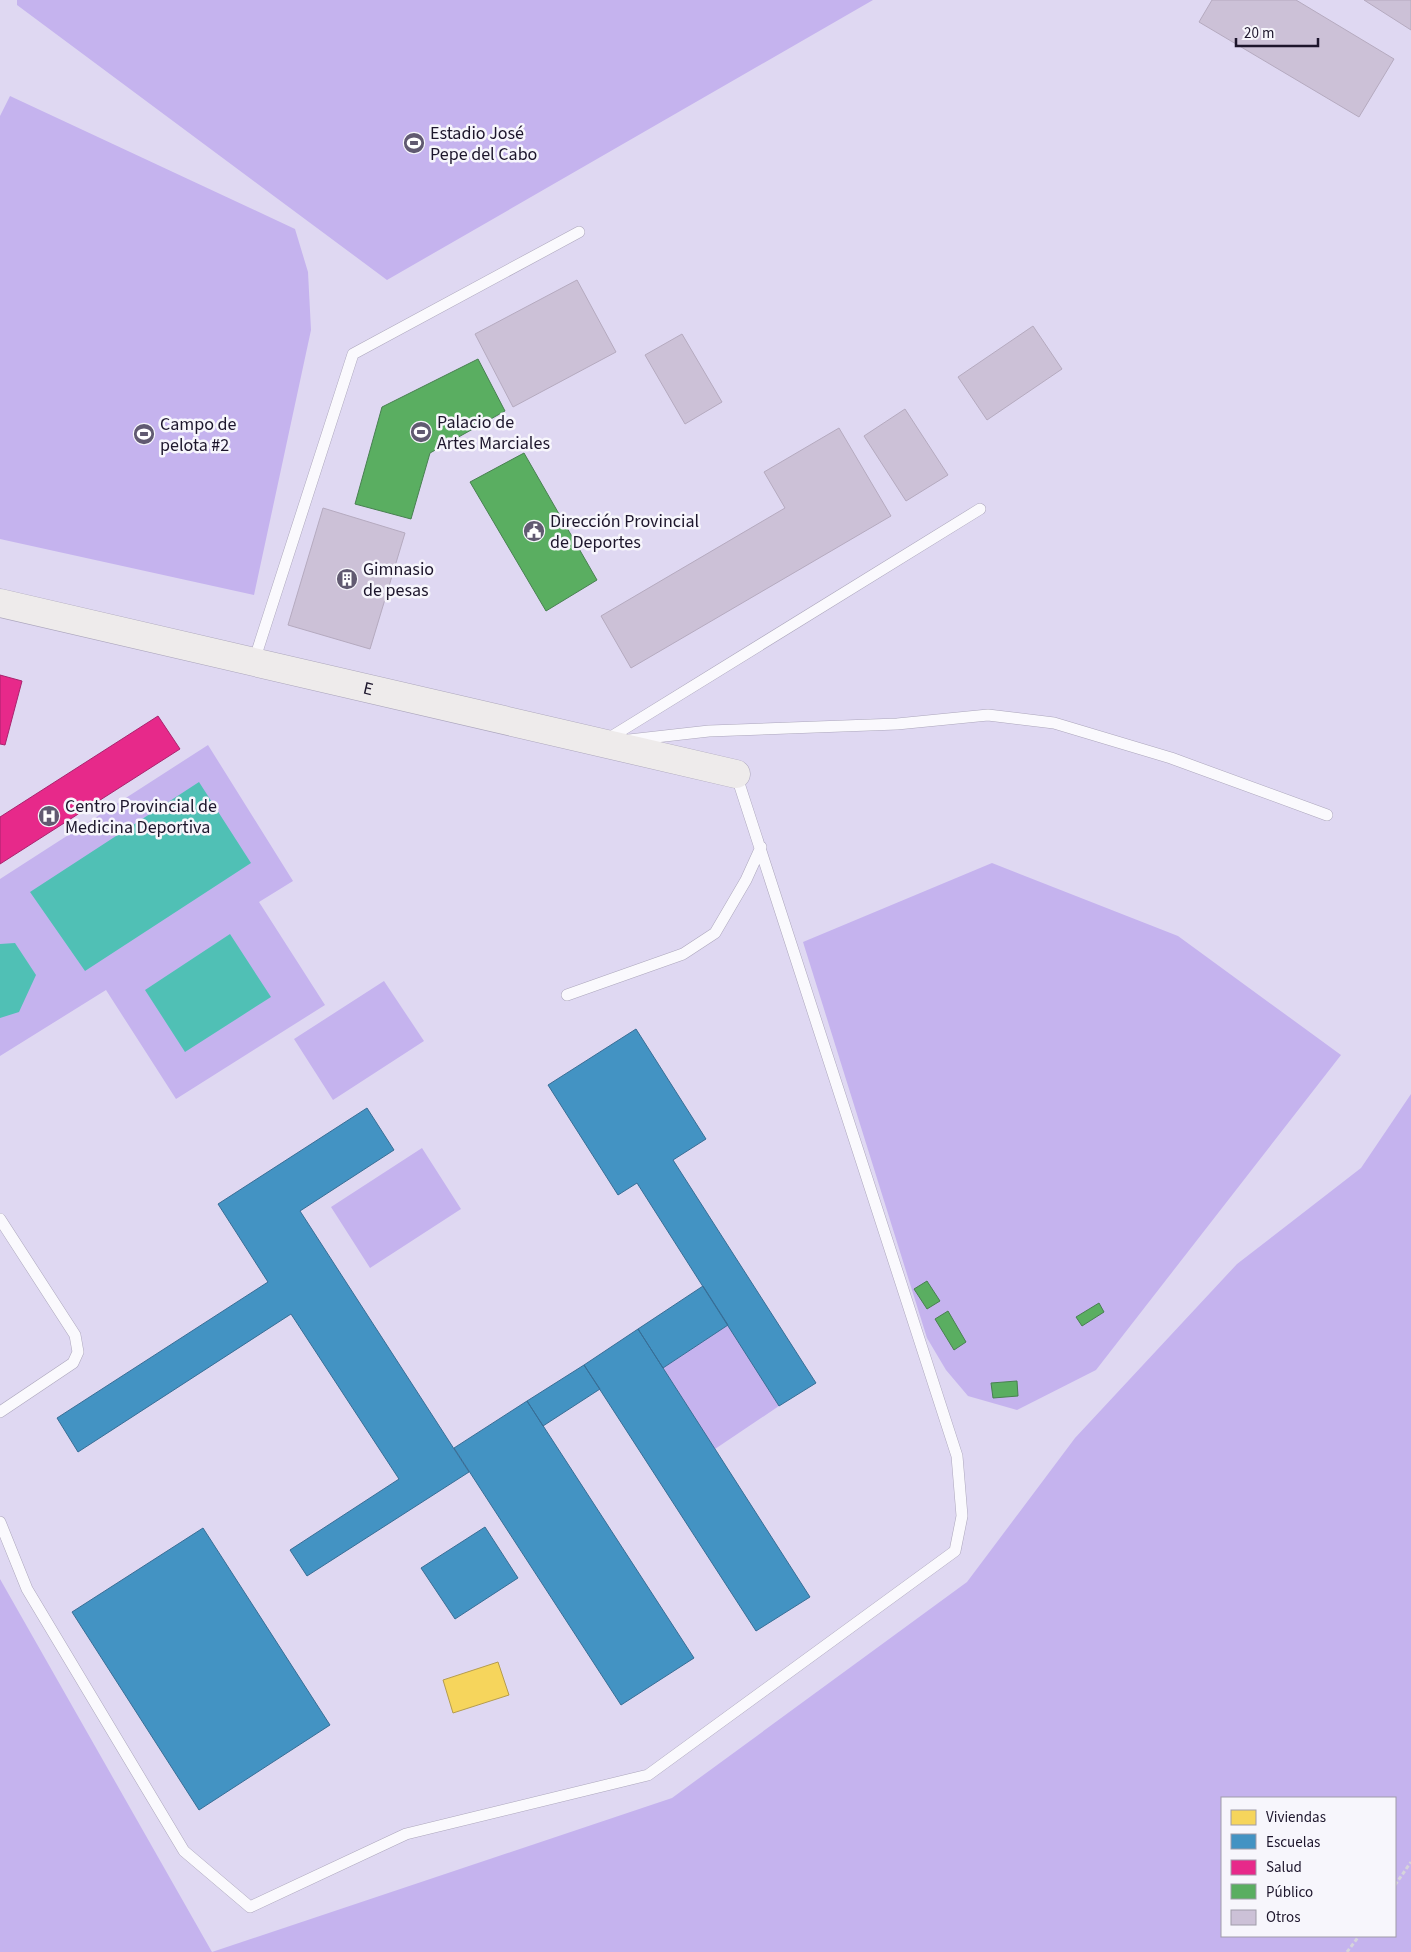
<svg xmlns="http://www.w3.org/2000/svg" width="1411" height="1952" font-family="'Source Sans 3',sans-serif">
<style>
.green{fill:#c5b3ee;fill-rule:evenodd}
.water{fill:#50c0b5}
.homes{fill:#f6d55c;stroke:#b59c4e}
.schools{fill:#4393c3;stroke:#386e96}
.health{fill:#e7298a;stroke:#aa236e}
.public{fill:#5aae61;stroke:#488051}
.building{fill:#ccc1d7;stroke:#b5aabf}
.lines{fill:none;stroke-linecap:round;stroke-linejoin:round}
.lane-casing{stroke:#aca6bc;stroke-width:12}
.secondary-casing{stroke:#aca6bc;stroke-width:29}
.path{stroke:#d6d4db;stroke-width:3;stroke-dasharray:4 2.5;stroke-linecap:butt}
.lane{stroke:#faf9fd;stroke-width:11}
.secondary{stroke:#eeebeb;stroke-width:28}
.labels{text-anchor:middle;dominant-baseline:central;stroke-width:5;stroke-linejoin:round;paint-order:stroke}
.poi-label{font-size:18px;fill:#1d162c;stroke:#f7f6fc;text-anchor:start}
.street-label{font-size:18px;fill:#1d162c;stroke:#f7f6fc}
</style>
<rect width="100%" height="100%" fill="#dfd8f2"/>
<!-- green -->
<path class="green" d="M17,0H873L387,280L17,5Z
M10,96L295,229L308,272L311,330L254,595L0,539V116Z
M208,745L293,881L259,902L325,1005L176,1099L106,990L0,1056V879Z
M992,863L1178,936L1341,1055L1096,1370L1017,1410L968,1396L946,1370L927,1338L803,942Z
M384,981L424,1041L333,1100L294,1039Z
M1411,1094V1952H212L672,1798L967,1582L1075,1438L1237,1264L1361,1168ZM1222,1798H1395V1936H1222Z
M422,1148L461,1209L370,1268L331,1207Z
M728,1325L779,1406L715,1449L663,1368Z
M0,1579L212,1952H0Z"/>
<!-- water -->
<path class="water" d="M199,782L251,863L85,971L30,892Z
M230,934L271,997L185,1052L145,990Z
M15,943L36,975L19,1012L0,1018V944Z"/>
<!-- homes -->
<path class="homes" d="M498,1662L509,1695L453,1713L443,1680Z"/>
<!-- schools -->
<path class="schools" d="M636,1029L706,1139L673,1160L816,1383L779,1406L637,1183L618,1195L548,1085Z
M367,1108L394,1150L300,1211L469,1472L307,1576L290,1550L399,1479L291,1314L78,1452L57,1418L268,1282L218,1204Z
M703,1286L728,1325L663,1368L638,1329Z
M638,1329L810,1597L756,1631L584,1365Z
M584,1365L600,1389L543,1426L527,1401Z
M527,1401L694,1658L621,1705L454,1448Z
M485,1527L518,1578L455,1619L421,1568Z
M203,1528L330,1725L199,1810L72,1612Z"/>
<!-- health -->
<path class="health" d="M0,675L22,681L5,745L0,744Z
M158,716L180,749L0,864V817Z"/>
<!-- public -->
<path class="public" d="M478,359L505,411L430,453L411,519L355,504L382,407Z
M524,453L597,580L546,611L470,482Z
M927,1281L940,1301L927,1309L914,1289Z
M1099,1303L1104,1312L1082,1326L1076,1317Z
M948,1311L966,1342L954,1350L935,1319Z
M1017,1381L1018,1396L993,1398L991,1383Z"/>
<!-- building -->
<path class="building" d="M1212,0H1296L1394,59L1359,117L1199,22Z
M1364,0H1411V30Z
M577,280L616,352L513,407L475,334Z
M1033,326L1062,369L987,420L958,377Z
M682,334L722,402L685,424L645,355Z
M905,409L948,475L906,501L864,436Z
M839,428L891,516L631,668L601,616L785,508L764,472Z
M323,508L405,533L370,649L288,625Z"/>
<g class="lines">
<!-- lane casing -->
<g class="lane-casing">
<path id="lane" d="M254,661L353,354L579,232
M606,740L980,509
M629,740L709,731L897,724L988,715L1054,723L1171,758L1327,815
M567,995L683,954L715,933L746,880L761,847
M0,1219L75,1335L78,1352L73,1363L0,1412
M0,1522L27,1589L184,1851L250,1907L406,1834L648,1775L955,1551L962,1516L957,1456L736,774"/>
</g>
<!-- secondary casing -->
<g class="secondary-casing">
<g id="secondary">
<path id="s1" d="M0,603L736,774"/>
</g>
</g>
<!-- path -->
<path class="path" d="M1395,1885L1411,1862
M1347,1952L1359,1936"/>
<!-- lane -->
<use href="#lane" class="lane"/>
<!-- secondary -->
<use href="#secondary" class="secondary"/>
</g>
<!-- icons -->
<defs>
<g id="stadium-disc" transform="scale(1.125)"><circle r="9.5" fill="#615a71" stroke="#f7f6fc"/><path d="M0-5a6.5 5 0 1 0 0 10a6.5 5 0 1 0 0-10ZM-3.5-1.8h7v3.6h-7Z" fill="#fff"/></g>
<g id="civic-disc" transform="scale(1.125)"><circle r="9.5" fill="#615a71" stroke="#f7f6fc"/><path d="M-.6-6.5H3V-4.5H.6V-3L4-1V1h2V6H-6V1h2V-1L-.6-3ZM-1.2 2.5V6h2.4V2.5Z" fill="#fff"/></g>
<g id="building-disc" transform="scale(1.125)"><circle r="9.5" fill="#615a71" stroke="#f7f6fc"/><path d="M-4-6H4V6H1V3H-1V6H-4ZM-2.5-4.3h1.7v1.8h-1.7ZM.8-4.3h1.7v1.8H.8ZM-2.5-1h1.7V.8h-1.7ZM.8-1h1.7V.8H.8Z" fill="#fff"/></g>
<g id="hospital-disc" transform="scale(1.125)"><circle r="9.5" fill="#615a71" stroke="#f7f6fc"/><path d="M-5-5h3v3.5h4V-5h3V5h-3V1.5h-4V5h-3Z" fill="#fff"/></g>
</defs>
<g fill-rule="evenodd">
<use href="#stadium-disc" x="414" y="143"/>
<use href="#stadium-disc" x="421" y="432"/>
<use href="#stadium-disc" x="144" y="434"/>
<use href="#civic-disc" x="534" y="531"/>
<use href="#building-disc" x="347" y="579"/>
<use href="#hospital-disc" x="49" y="816"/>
</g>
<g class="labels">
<!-- poi labels -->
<g class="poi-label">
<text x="430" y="133">Estadio José<tspan x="430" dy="21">Pepe del Cabo</tspan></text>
<text x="437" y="422">Palacio de<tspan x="437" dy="21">Artes Marciales</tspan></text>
<text x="160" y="424">Campo de<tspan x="160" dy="21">pelota #2</tspan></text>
<text x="550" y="521">Dirección Provincial<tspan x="550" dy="21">de Deportes</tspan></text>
<text x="363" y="569">Gimnasio<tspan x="363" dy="21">de pesas</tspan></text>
<text x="65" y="806">Centro Provincial de<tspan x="65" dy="21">Medicina Deportiva</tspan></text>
</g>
<!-- street labels -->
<g class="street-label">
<text stroke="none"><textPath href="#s1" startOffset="378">E</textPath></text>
</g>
</g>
<!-- legend -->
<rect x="1221" y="1797" width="175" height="140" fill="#f7f6fc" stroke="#a09ca9"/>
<rect x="1231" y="1810" width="25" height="15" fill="#f6d55c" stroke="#a09ca9"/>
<text x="1266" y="1822" font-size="15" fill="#1d162c">Viviendas</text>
<rect x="1231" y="1834" width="25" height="15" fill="#4393c3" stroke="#a09ca9"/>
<text x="1266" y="1847" font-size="15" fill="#1d162c">Escuelas</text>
<rect x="1231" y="1860" width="25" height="15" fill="#e7298a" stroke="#a09ca9"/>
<text x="1266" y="1872" font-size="15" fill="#1d162c">Salud</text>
<rect x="1231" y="1884" width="25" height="15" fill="#5aae61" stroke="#a09ca9"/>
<text x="1266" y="1897" font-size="15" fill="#1d162c">Público</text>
<rect x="1231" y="1910" width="25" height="15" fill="#ccc1d7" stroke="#a09ca9"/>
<text x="1266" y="1922" font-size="15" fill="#1d162c">Otros</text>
<!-- scale -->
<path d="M1236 38v8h82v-8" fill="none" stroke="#1d162c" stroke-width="2.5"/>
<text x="1244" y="38" font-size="15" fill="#1d162c" stroke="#f7f6fc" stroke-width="4" paint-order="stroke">20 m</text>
</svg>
